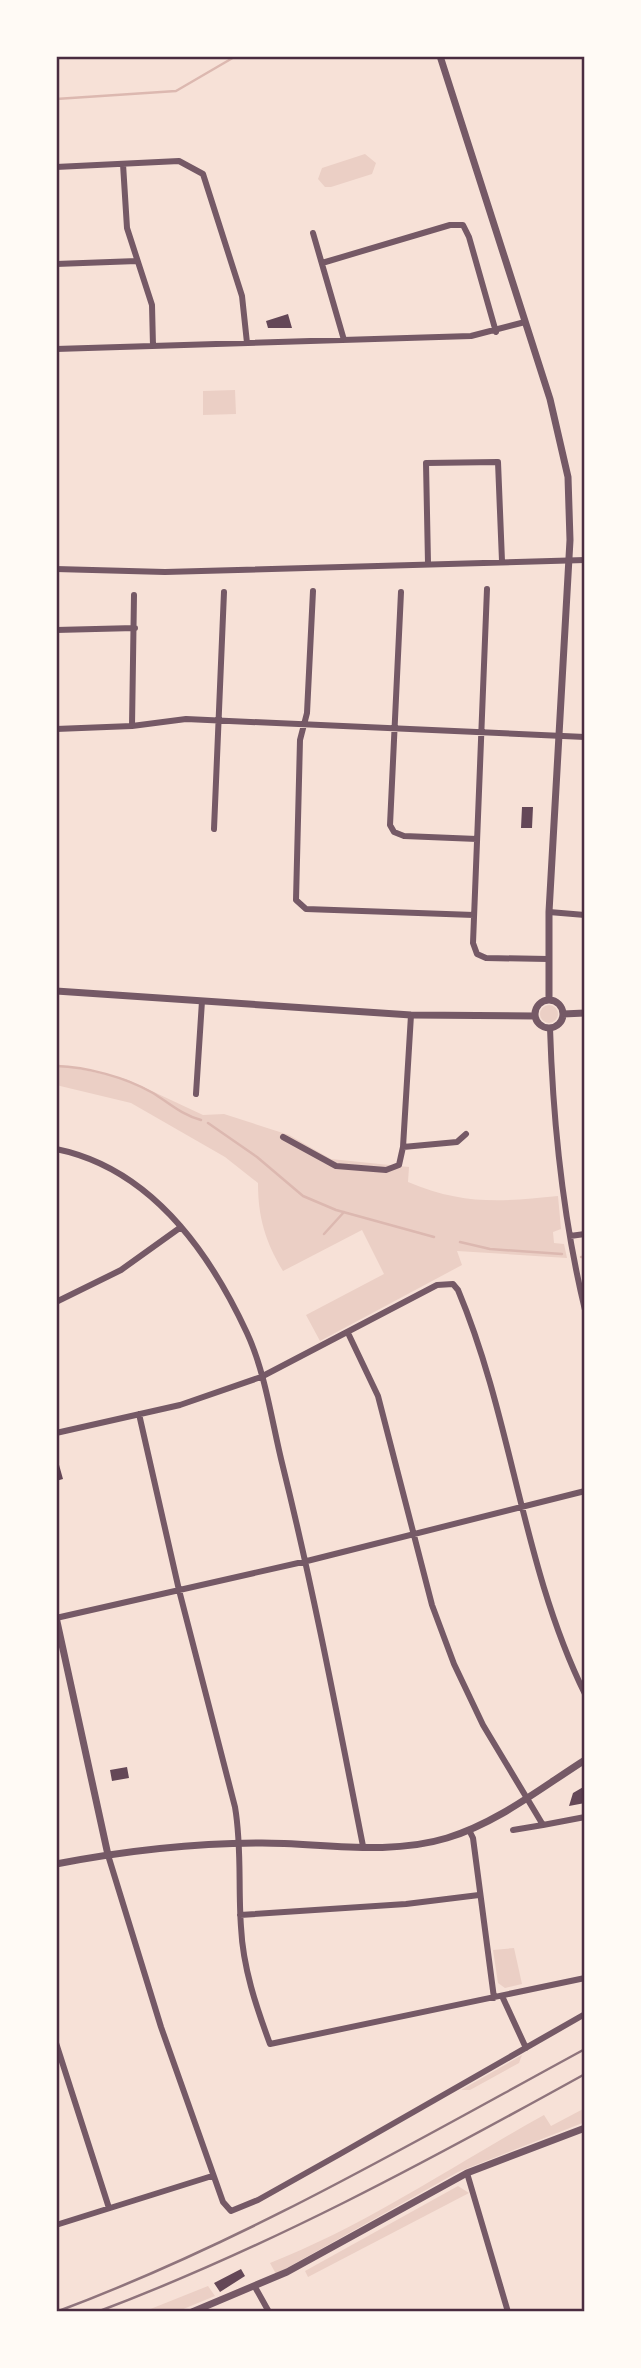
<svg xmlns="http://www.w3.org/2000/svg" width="641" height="2368" font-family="'Libre Baskerville',serif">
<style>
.green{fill:#ebcfc5}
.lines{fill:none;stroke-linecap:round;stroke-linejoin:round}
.stream{stroke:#dcb8b0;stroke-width:2.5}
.building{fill:#644757}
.minor{stroke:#755966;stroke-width:6}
.tertiary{stroke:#755966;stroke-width:7}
.rail{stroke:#8f747c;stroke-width:2.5}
.neatline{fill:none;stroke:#4a2c40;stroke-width:2.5}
</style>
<rect width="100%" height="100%" fill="#f7e1d7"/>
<!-- green -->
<path class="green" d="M365,154L376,163L372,174L331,187H325L318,179L322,168Z
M235,390L236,414L203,415V391Z
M540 1014a9 9 0 1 1 18 0a9 9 0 1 1-18 0Z
M56,1064L126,1079L203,1115L224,1114L289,1135L331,1159L409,1167L408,1182C463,1205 500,1202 558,1196L561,1229L553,1232L554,1243L564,1244L567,1258L457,1251L462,1265L320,1341L306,1315L384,1274L362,1230L283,1271C265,1241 258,1217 258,1183L225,1157L131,1103L56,1085Z
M514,1948L522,1984L505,1988L498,1983L493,1950Z
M522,2055L519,2063L470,2090H461Z
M585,2108V2122L458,2172L276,2274L270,2263C367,2225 457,2163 544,2115L551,2126Z
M458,2186L469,2193L308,2277L305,2271Z
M208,2286L215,2296L176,2312H143Z"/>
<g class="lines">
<!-- stream -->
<path class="stream" d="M56,99L176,91L236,56
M56,1066C87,1067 125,1077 153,1093C169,1103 182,1115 201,1120
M208,1123L257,1157L303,1196L336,1210L434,1237
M324,1234L344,1212
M460,1242L490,1249L562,1254
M581,1257H585"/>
</g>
<!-- building -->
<path class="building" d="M288,314L292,328H268L266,321Z
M522,807H533L532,828H521Z
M56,1454L63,1479L56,1481Z
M127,1767L129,1778L112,1781L110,1770Z
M585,1786V1803L569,1806L573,1793Z
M241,2269L245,2276L220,2292L214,2283Z"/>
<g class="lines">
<!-- minor -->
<path class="minor" d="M123,164L127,228L152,305L153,346
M56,167L179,161L203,174L242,296L247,343
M313,233L344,340
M322,263L450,225H463L469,237L496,332
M56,264L137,261
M56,349L471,336L525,322
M428,563L426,463L498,462L502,561
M56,569L165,572L585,560
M487,589L473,943L477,954L486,958L548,959
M313,591L307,713L300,740L296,900L306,909L474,915
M401,592L390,825L394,832L404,836L477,839
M56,630L135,628
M132,726L134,595
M56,729L132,726L186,719L585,737
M214,829L224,592
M549,912L585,915
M550,1028C553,1122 563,1219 585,1310
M196,1094L202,1001
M283,1137L336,1166L386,1170L399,1165L403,1147L411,1015
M403,1147L457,1142L466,1134
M56,1149C150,1168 209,1251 247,1333C266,1374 272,1424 283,1467C314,1592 338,1719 363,1846
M570,1236L585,1234
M56,1302L121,1270L181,1227
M348,1333L378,1396L432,1605L454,1664L483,1725L543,1825L585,1817
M139,1414L179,1590L235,1807C242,1847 238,1887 241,1927C243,1968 256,2006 270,2044L585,1978
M56,1433L180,1405L261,1377L437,1285L453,1284L458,1290C513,1421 522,1566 585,1694
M56,1618L307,1561L585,1491
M469,1830L473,1838L494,1998
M513,1830L543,1825
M108,1855L161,2027L223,2202L231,2211L258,2200L340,2154L585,2014
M240,1915L406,1904L479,1895
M502,1996L526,2048
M56,2043L109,2208
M467,2173L508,2312
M56,2225L212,2176
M255,2287L269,2312"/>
<!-- tertiary -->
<path class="tertiary" d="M440,56L550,399L568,477L570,540L549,912V1000
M56,991L411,1015L535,1016
M535 1014a14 14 0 1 1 28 0a14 14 0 1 1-28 0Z
M563,1014L585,1013
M56,1617L108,1855
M56,1864C124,1851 193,1843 262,1843C322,1843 388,1856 447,1838C497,1823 541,1788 585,1760
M192,2312L287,2272L467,2173L585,2128"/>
<!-- rail -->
<path class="rail" d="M56,2312C241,2243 412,2143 585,2049
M97,2312C267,2248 426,2162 585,2074"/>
</g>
<!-- border -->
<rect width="641" height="2368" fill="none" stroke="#fffaf5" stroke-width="116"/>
<rect x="58" y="58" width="525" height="2252" class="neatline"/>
</svg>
